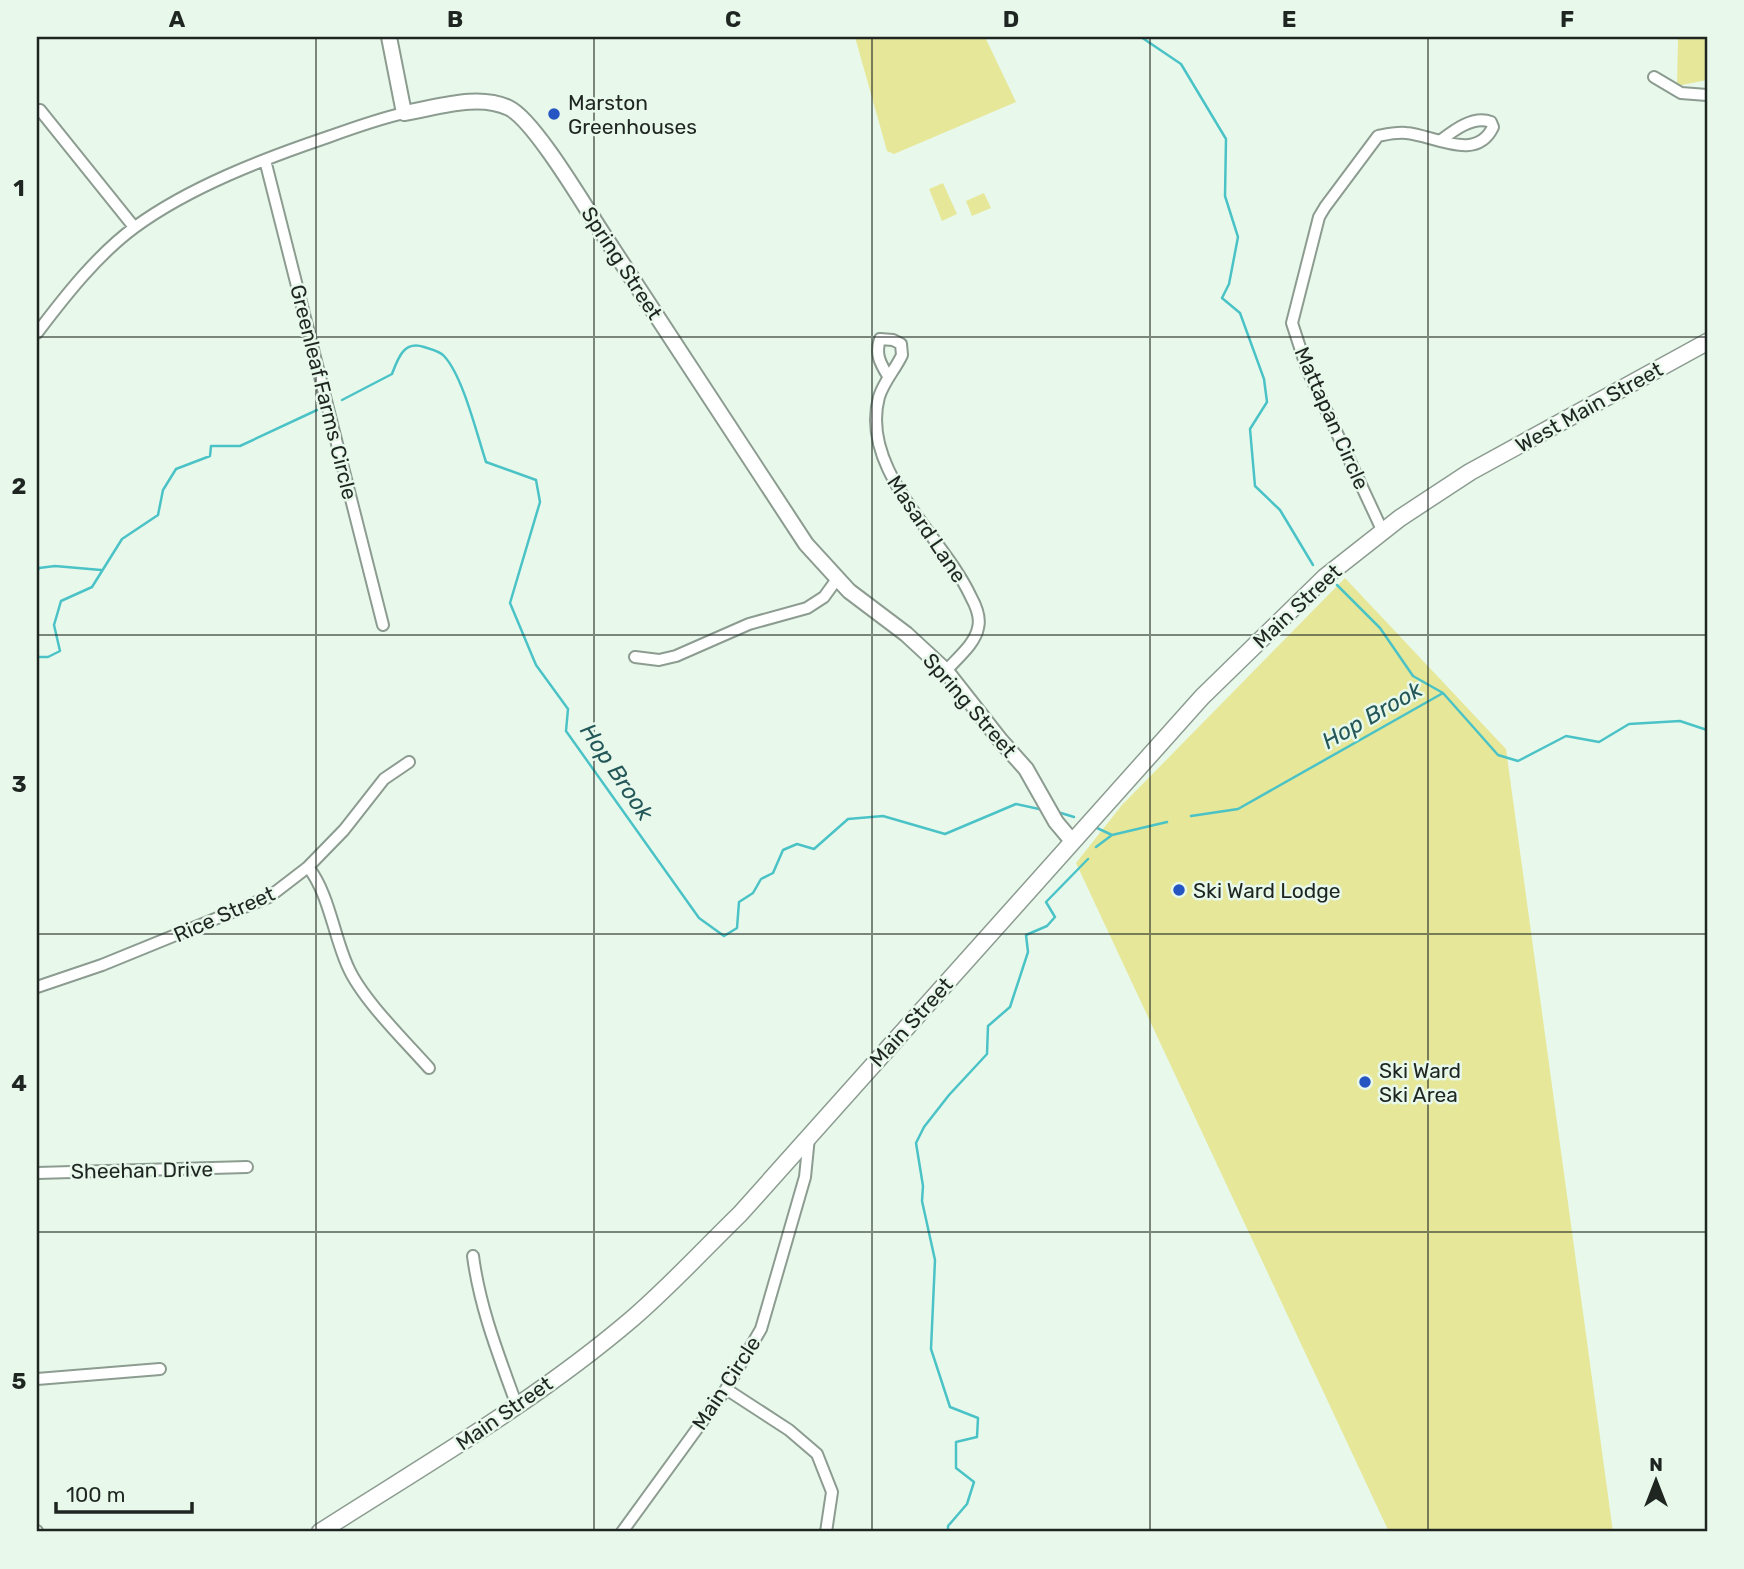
<svg xmlns="http://www.w3.org/2000/svg" width="1744" height="1569" font-family="Rubik,sans-serif">
<style>
.green{fill:#e6e799}
.lines{fill:none;stroke-linecap:round;stroke-linejoin:round}
.stream{stroke:#4bc3c6;stroke-width:2.5}
.minor-casing{stroke:#8c9c90;stroke-width:14}
.tertiary-casing{stroke:#8c9c90;stroke-width:18}
.secondary-casing{stroke:#8c9c90;stroke-width:19}
.minor{stroke:#fff;stroke-width:10}
.tertiary{stroke:#fff;stroke-width:14}
.secondary{stroke:#fff;stroke-width:16}
.grid{fill:none;stroke:#1f2621;stroke-width:2;stroke-opacity:0.55}
.poi-dot{fill:#2555c2;stroke:#e8f9ec;stroke-width:2.5}
.labels{text-anchor:middle;dominant-baseline:central;stroke-width:5;stroke-linejoin:round;paint-order:stroke}
.poi-label{font-size:21px;fill:#1f2621;stroke:#e8f9ec;text-anchor:start}
.street-label{font-size:21px;fill:#1f2621;stroke:#e8f9ec}
.water-label{font-size:23px;font-style:italic;fill:#245758;stroke:#e8f9ec}
.neatline{fill:none;stroke:#1f2621;stroke-width:2.5}
.grid-label{font-size:23px;text-anchor:middle;font-weight:bold;fill:#1f2621}
</style>
<rect width="100%" height="100%" fill="#e8f9ec"/>
<!-- green -->
<path class="green" d="M855,37H985L1016,102L894,154L887,151Z
M1678,37H1707V80L1677,86Z
M943,183L957,214L942,221L929,189Z
M984,193L991,208L972,216L966,201Z
M1345,578L1506,749L1613,1532H1389L1076,863L1122,805Z"/>
<g class="lines">
<!-- stream -->
<path class="stream" d="M1141,37L1181,64L1226,139L1225,196L1238,237L1229,284L1222,298L1240,313L1264,379L1267,402L1250,429L1255,486L1280,510L1313,565
M342,400L392,374C398,358 404,340 424,347C430,349 440,351 444,356C463,376 477,435 486,462L536,480L540,502L510,603L536,665L568,709L566,731L699,918L724,936L737,928L739,902L753,893L761,879L773,873L783,850L797,844L814,849L848,819L883,816L945,834L1016,804L1039,809
M37,572L39,568L55,566L101,570
M1337,585L1380,628L1413,676L1443,693
M37,657H48L60,651L54,625L61,601L92,587L122,539L158,515L163,490L176,469L210,456L211,446H240L317,410
M1061,813L1074,817
M1191,816L1238,809L1443,693L1498,755L1518,761L1566,736L1599,742L1629,724L1680,721L1707,730
M1097,828L1112,835L1167,822
M1096,847L1112,835
M948,1532V1526L967,1504L974,1482L956,1468V1442L977,1437L978,1418L950,1407L931,1349L935,1260L922,1201L923,1186L916,1143L924,1127L949,1095L987,1054L988,1026L1010,1007L1028,952L1026,935L1047,926L1055,917L1046,902L1088,859"/>
<!-- minor casing -->
<g class="minor-casing">
<path id="minor" d="M1654,77L1681,93L1707,95
M40,110L134,227
M265,160L383,625
M37,333C65,296 97,255 135,227C190,187 263,159 328,137C353,128 378,119 404,113
M888,376C880,363 875,354 880,339L893,340L901,344L902,355C895,370 884,381 879,397C859,471 943,536 971,597C976,606 981,617 978,628C975,644 957,658 946,671
M1383,532L1307,369L1292,323L1319,217L1325,207L1378,136C1388,134 1396,132 1406,133C1434,135 1476,163 1493,127L1491,122C1473,115 1453,131 1440,141
M635,657L659,660L676,656L749,624L807,608L824,597L837,579
M308,867C329,893 334,937 348,967C362,999 405,1041 429,1068
M37,987L102,965L269,897L308,867L344,830L384,779L409,762
M37,1173L247,1167
M473,1256C480,1309 499,1356 517,1406
M37,1379L160,1369
M726,1389L789,1430L817,1454L832,1492L826,1532
M37,1531V1532
M622,1532L726,1389L761,1329L805,1177L809,1137"/>
</g>
<!-- tertiary casing -->
<g class="tertiary-casing">
<path id="tertiary" d="M389,37L404,113C436,108 478,93 509,108C534,120 584,205 601,231C669,335 738,439 806,544L849,591L906,634L946,671L1001,741L1026,769L1056,822L1072,841"/>
</g>
<!-- secondary casing -->
<g class="secondary-casing">
<path id="secondary" d="M320,1532C426,1464 536,1401 633,1318C670,1286 704,1249 740,1214L1202,697L1325,577L1400,518L1470,472L1707,342"/>
</g>
<!-- minor -->
<use href="#minor" class="minor"/>
<!-- tertiary -->
<use href="#tertiary" class="tertiary"/>
<!-- secondary -->
<use href="#secondary" class="secondary"/>
</g>
<!-- grid -->
<path class="grid" d="M316,37V1532M594,37V1532M872,37V1532M1150,37V1532M1428,37V1532M37,337H1707M37,635H1707M37,934H1707M37,1232H1707"/>
<!-- markers -->
<g class="poi-dot">
<circle cx="554" cy="114" r="7"/>
<circle cx="1179" cy="890" r="7"/>
<circle cx="1365" cy="1082" r="7"/>
</g>
<g class="labels">
<!-- poi labels -->
<g class="poi-label">
<text x="568" y="102">Marston<tspan x="568" dy="24">Greenhouses</tspan></text>
<text x="1193" y="890">Ski Ward Lodge</text>
<text x="1379" y="1070">Ski Ward<tspan x="1379" dy="24">Ski Area</tspan></text>
</g>
<!-- street labels -->
<g class="street-label">
<text transform="translate(622 263) rotate(57)">Spring Street</text>
<text transform="translate(324 392) rotate(76)">Greenleaf Farms Circle</text>
<text transform="translate(1589 407) rotate(-29)">West Main Street</text>
<text transform="translate(1332 418) rotate(66)">Mattapan Circle</text>
<text transform="translate(927 529) rotate(56)">Masard Lane</text>
<text transform="translate(1297 606) rotate(-43)">Main Street</text>
<text transform="translate(970 705) rotate(49)">Spring Street</text>
<text transform="translate(224 914) rotate(-24)">Rice Street</text>
<text transform="translate(911 1022) rotate(-48)">Main Street</text>
<text transform="translate(142 1170) rotate(-1)">Sheehan Drive</text>
<text transform="translate(726 1383) rotate(-57)">Main Circle</text>
<text transform="translate(504 1413) rotate(-35)">Main Street</text>
</g>
<!-- water labels -->
<g class="water-label">
<text transform="translate(1372 715) rotate(-30)">Hop Brook</text>
<text transform="translate(617 772) rotate(56)">Hop Brook</text>
</g>
</g>
<!-- border -->
<rect width="1744" height="1569" fill="none" stroke="#e8f9ec" stroke-width="77"/>
<!-- north arrow -->
<g transform="translate(1656 1481)" stroke="#e8f9ec" stroke-width="5" paint-order="stroke">
<path d="M0-5L12 26L0 18L-12 26Z" fill="#1f2621"/>
<text y="-10" font-size="19" font-weight="bold" text-anchor="middle" fill="#1f2621">N</text>
</g>
<!-- scale -->
<path d="M56 1502v10h136v-10" fill="none" stroke="#1f2621" stroke-width="3.5"/>
<text x="66" y="1502" font-size="21" fill="#1f2621" stroke="#e8f9ec" stroke-width="5" paint-order="stroke">100 m</text>
<rect x="38" y="38" width="1668" height="1492" class="neatline"/>
<g class="grid-label">
<text x="177" y="27">A</text>
<text x="455" y="27">B</text>
<text x="733" y="27">C</text>
<text x="1011" y="27">D</text>
<text x="1289" y="27">E</text>
<text x="1567" y="27">F</text>
<text x="19" y="196">1</text>
<text x="19" y="494">2</text>
<text x="19" y="792">3</text>
<text x="19" y="1091">4</text>
<text x="19" y="1389">5</text>
</g>
</svg>
